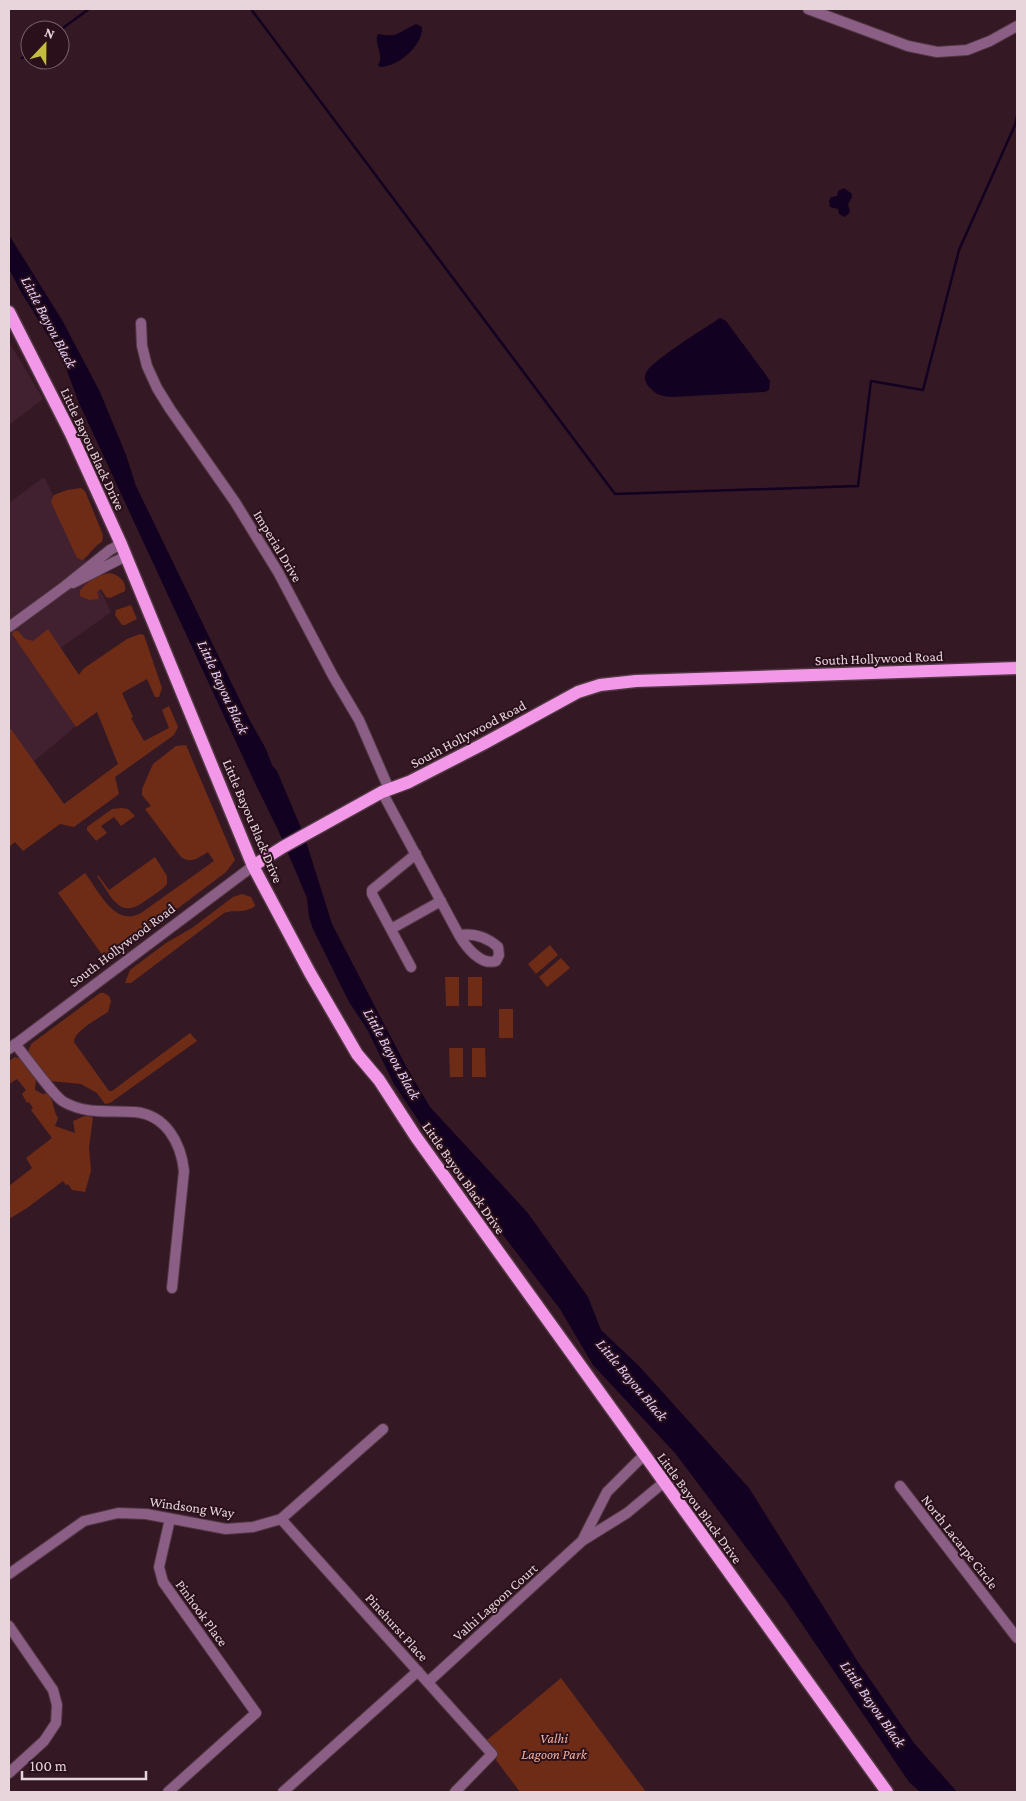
<svg xmlns="http://www.w3.org/2000/svg" width="1026" height="1801" font-family="'Crimson Pro',serif">
<style>
.built{fill:#41202f}
.green{fill:#6e2c16}
.water{fill:#120120}
.lines{fill:none;stroke-linecap:round;stroke-linejoin:round}
.stream{stroke:#120120;stroke-width:2.5}
.minor-casing{stroke:#513742;stroke-width:12}
.major-casing{stroke:#513742;stroke-width:15}
.minor{stroke:#8a5e85;stroke-width:10}
.major{stroke:#f398e9;stroke-width:12}
.labels{text-anchor:middle;dominant-baseline:central;stroke-width:4;stroke-linejoin:round;paint-order:stroke}
.street-label{font-size:14px;fill:#e8d5dc;stroke:#2a101b}
.park-label{font-size:14px;font-style:italic;fill:#f4af99;stroke:#2a101b}
.water-label{font-size:15px;font-style:italic;fill:#e5d1f9;stroke:#2a101b}
</style>
<rect width="100%" height="100%" fill="#341925"/>
<!-- built -->
<path class="built" d="M9,342L43,399L9,425Z
M44,477L111,612L42,661L81,722L9,782V503Z"/>
<!-- green -->
<path class="green" d="M81,488L85,491L103,535L102,542C93,546 90,556 82,560L77,558L51,502L54,495L67,490Z
M110,573C119,575 127,582 125,591L110,598L106,597L101,589L97,592L99,599L89,600L80,596V591C86,582 99,574 110,573Z
M131,605L137,619L125,625H122L115,615L116,610Z
M48,629L79,675L83,669L127,639L140,634L144,635L162,688L159,697H155L147,679L122,693L133,717L131,718L144,741L169,728L162,710L169,706L178,727L174,735L115,777L119,794L74,827L60,824L23,851L15,842L9,847V731L11,729L64,804L118,764L97,712L76,727L12,634L14,631H18L25,639L33,641Z
M186,745L235,860L226,872L108,961L103,956L58,893L85,873C98,890 115,928 141,913L214,861L208,852C198,858 192,864 181,857L145,809L151,806L142,795V789L153,764L176,746Z
M122,808L128,809L135,816L121,826L114,817L101,826L107,833L96,841L87,830V827L112,809Z
M155,857L167,876V884C161,891 152,896 145,901C119,921 111,895 97,876L98,875L109,890Z
M242,894L251,897L255,905L254,907C241,914 236,909 224,913L131,983H125L130,970L166,943L192,928L233,897Z
M550,945L558,955L536,974L528,964Z
M561,958L570,968L547,987L539,977Z
M445,977H459V1006H446Z
M468,977H482V1006H468Z
M100,993H104L109,996L111,1001L108,1012C99,1018 74,1031 74,1042L109,1091H112L190,1033L197,1041L110,1103L105,1104L97,1093L81,1084L50,1081L28,1052L31,1044Z
M499,1009H513V1038H499Z
M449,1048H463V1077H450Z
M472,1048H485L486,1077H472Z
M15,1057L23,1060L36,1078L35,1090L43,1094L48,1093C54,1101 53,1111 58,1118L55,1126L75,1133L73,1121C80,1119 85,1113 93,1118L89,1147L91,1171L85,1192L72,1190L68,1184L66,1185L63,1181L27,1208L9,1219V1186L32,1168L26,1158L52,1138L31,1110L33,1108L29,1102L27,1103L22,1094L26,1090L17,1079L9,1084V1061Z
M561,1678L646,1792H520L496,1760L497,1754L487,1740Z"/>
<!-- water -->
<path class="water" d="M416,24L422,27C423,46 398,67 380,67L378,65C385,54 373,44 378,34C399,38 398,32 416,24Z
M844,188L852,194V197L848,204L850,212L845,217L839,214L838,209L830,207L829,201L831,197L837,196L838,191Z
M9,235L62,320L100,392L126,455L136,486L248,717L266,749L272,765L277,771L304,835L332,924L407,1068L430,1107L527,1212L588,1297L601,1330L639,1366L749,1488L858,1662L914,1743L957,1792H920L909,1782L785,1599L675,1453L593,1365L560,1309L442,1156L394,1084L367,1029L349,1002L313,929L309,917L307,898L279,832L255,783L79,403L63,360L21,292L9,269Z
M720,318L726,321L766,375L770,381L769,390L765,392L671,397C662,396 656,395 650,388C645,383 643,377 647,371C655,359 705,328 720,318Z"/>
<g class="lines">
<!-- stream -->
<path class="stream" d="M251,9L615,494L858,486L871,381L923,390L959,250L1015,125L1017,116
M60,30L89,9
M22,58L30,52"/>
<!-- minor casing -->
<g class="minor-casing">
<path id="minor" d="M808,9L908,46L937,52L967,50L990,41L1017,26
M141,323L142,346L147,366L157,388L170,409L235,502L278,572L333,676L359,720L389,789
M73,583L126,556
M9,627L65,586L110,550L121,544
M382,792L459,935C466,947 481,966 496,961L499,955L498,947C487,937 474,933 459,935
M391,929L441,901
M411,967L372,894V890L416,854
M15,1044C25,1055 54,1097 64,1102C87,1115 110,1110 135,1112C166,1115 181,1143 184,1171L172,1288
M9,1049L253,866
M900,1486L1017,1638
M281,1519L492,1754L455,1792
M582,1541L607,1492L643,1456
M9,1574L84,1521L118,1513L146,1514L226,1529L253,1527L281,1519L383,1429
M9,1626L53,1690L57,1705L56,1723L44,1741L9,1773
M428,1682L582,1541L627,1513L663,1483
M168,1792L256,1713L163,1582L159,1567L170,1519
M283,1792L418,1671"/>
</g>
<!-- major casing -->
<g class="major-casing">
<path id="major" d="M9,312L71,434L121,544L253,866L310,973L357,1054L379,1080L416,1137L887,1792
M253,866L283,847L382,792L409,782L483,744L578,692L600,685L636,681L1017,668"/>
</g>
<!-- minor -->
<use href="#minor" class="minor"/>
<!-- major -->
<use href="#major" class="major"/>
</g>
<g class="labels">
<!-- street labels -->
<g class="street-label">
<text transform="translate(93 449) rotate(65)">Little Bayou Black Drive</text>
<text transform="translate(278 546) rotate(59)">Imperial Drive</text>
<text transform="translate(879 658) rotate(-2)">South Hollywood Road</text>
<text transform="translate(468 734) rotate(-28)">South Hollywood Road</text>
<text transform="translate(253 821) rotate(67)">Little Bayou Black Drive</text>
<text transform="translate(122 945) rotate(-37)">South Hollywood Road</text>
<text transform="translate(464 1178) rotate(55)">Little Bayou Black Drive</text>
<text transform="translate(192 1507) rotate(8)">Windsong Way</text>
<text transform="translate(700 1508) rotate(54)">Little Bayou Black Drive</text>
<text transform="translate(960 1542) rotate(52)">North Lacarpe Circle</text>
<text transform="translate(495 1602) rotate(-42)">Valhi Lagoon Court</text>
<text transform="translate(202 1613) rotate(54)">Pinhook Place</text>
<text transform="translate(397 1627) rotate(48)">Pinehurst Place</text>
</g>
<!-- park labels -->
<g class="park-label">
<text x="554" y="1738">Valhi<tspan x="554" dy="16">Lagoon Park</tspan></text>
</g>
<!-- water labels -->
<g class="water-label">
<text transform="translate(49 322) rotate(62)">Little Bayou Black</text>
<text transform="translate(223 687) rotate(65)">Little Bayou Black</text>
<text transform="translate(392 1054) rotate(61)">Little Bayou Black</text>
<text transform="translate(632 1380) rotate(50)">Little Bayou Black</text>
<text transform="translate(873 1704) rotate(55)">Little Bayou Black</text>
</g>
</g>
<!-- border -->
<rect width="1026" height="1801" fill="none" stroke="#e8d5dc" stroke-width="20"/>
<!-- north arrow -->
<g transform="translate(45 45) rotate(22)"><circle r="24" fill="#2a101b" stroke="#765f68"/>
<path d="M0-4L9 19L0 12L-9 19Z" fill="#c4bc3e"/>
<text y="-8" font-size="14" font-weight="bold" text-anchor="middle" fill="#e8d5dc">N</text>
</g>
<!-- scale -->
<path d="M22 1771v8h124v-8" fill="none" stroke="#e8d5dc" stroke-width="2.5"/>
<text x="30" y="1771" font-size="15" fill="#e8d5dc" stroke="#2a101b" stroke-width="4" paint-order="stroke">100 m</text>
</svg>
